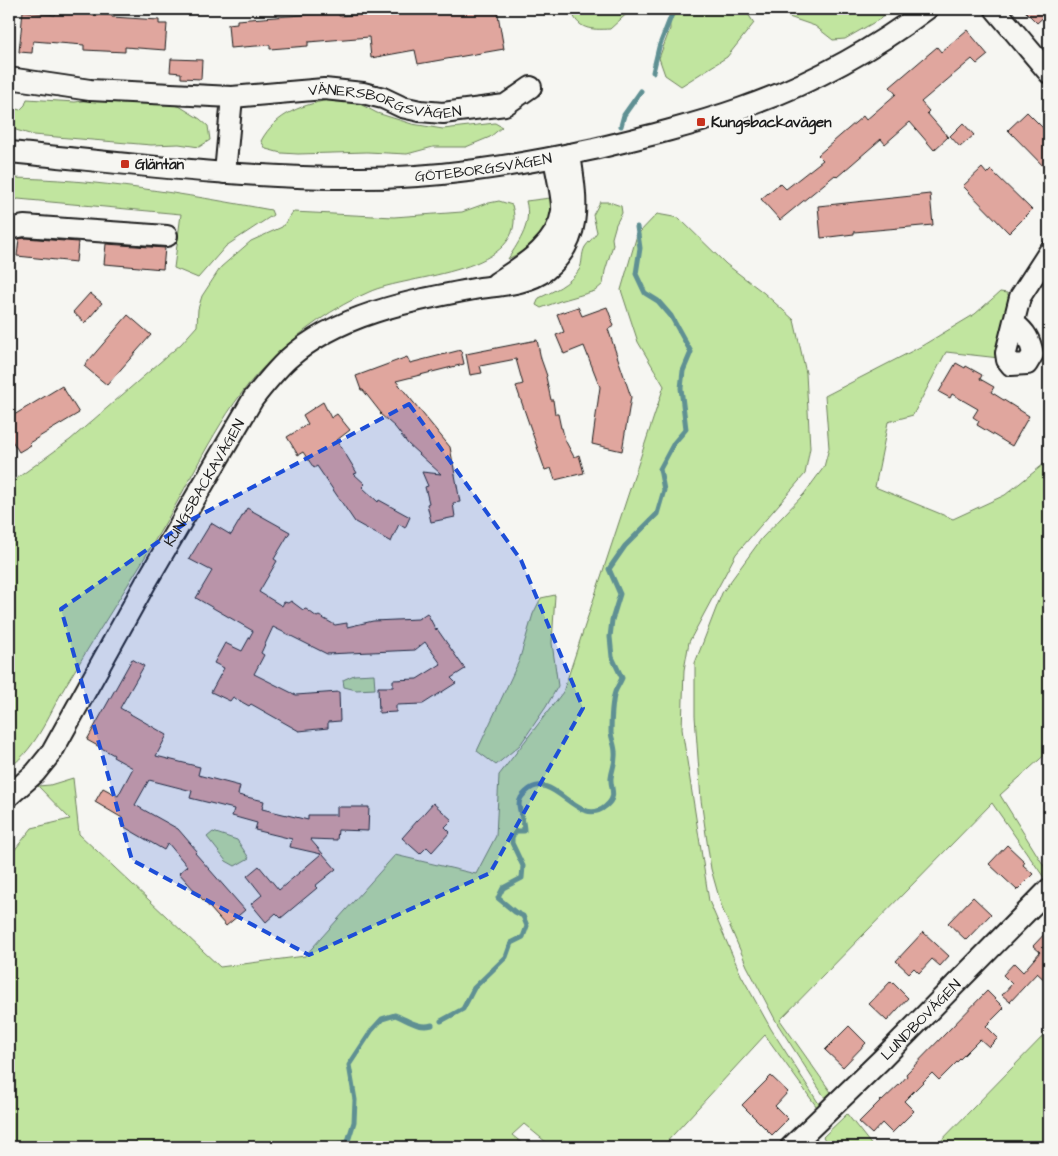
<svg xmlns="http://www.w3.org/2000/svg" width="1058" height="1156" font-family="'Architects Daughter',sans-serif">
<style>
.green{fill:#c1e59f;stroke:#6e805e}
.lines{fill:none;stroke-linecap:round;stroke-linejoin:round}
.stream{stroke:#5f9093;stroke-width:5}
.building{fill:#e0a69e;stroke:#1c1c1c}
.minor-casing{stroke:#1c1c1c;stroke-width:24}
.minor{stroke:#f6f6f2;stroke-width:20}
.marked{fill:#1d4ed8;fill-opacity:0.2;stroke:#1d4ed8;stroke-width:4;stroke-dasharray:10 6;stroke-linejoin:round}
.poi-dot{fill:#c8321e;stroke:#f6f6f2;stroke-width:2}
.labels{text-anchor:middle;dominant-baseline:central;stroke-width:5;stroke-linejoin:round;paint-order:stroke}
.street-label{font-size:15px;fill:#1c1c1c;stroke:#f6f6f2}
.poi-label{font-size:15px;font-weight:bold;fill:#1c1c1c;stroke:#f6f6f2;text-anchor:start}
</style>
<rect width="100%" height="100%" fill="#f6f6f2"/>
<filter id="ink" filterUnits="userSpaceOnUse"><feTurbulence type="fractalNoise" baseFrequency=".02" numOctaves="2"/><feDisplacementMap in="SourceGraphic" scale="10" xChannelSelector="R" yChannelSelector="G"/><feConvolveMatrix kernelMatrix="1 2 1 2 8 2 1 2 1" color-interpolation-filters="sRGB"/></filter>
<g filter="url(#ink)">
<!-- green -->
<path class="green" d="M571,9H632L610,29C591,30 577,30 571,9Z
M669,9H737L748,14L754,23L727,57L681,86L665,75L659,58L670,29Z
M785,9H891L880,19L845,39L833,40L815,26L786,16Z
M27,99L75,102L96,99L162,103L179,106L200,119L208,126L210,140L199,147L179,144L151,145L33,135L9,128V107L20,110L25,105Z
M334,99L360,104L377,113L412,124L443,129L495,123L502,127L490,137L466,147H433L407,154L367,152L298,154L281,153L266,149L261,141C276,113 304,104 334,99Z
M9,178C97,179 184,194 271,210L273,215L226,246L198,278L174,268L181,214L18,199L9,203Z
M550,198L552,214L541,237L526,250L508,259C520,240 532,224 526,201Z
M499,201L512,205C532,275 407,274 369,292C334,307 301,331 274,357C226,401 199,465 167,520C136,574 101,626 69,680C50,710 39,746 9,768V484L70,440L181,344L197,326L198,309L202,296L221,267L251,241L282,227L293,212L394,217L462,212L484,204Z
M600,202H609L621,206L622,213L616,224L612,238L613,245L605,271L603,284L595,291L560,301L541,308L536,305L539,298C552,292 570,284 579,270C583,264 581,254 585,247C588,242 594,238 597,232L593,215Z
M657,214L679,218L726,264L764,293L794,320L806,373L810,448L805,474L736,554L689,642L684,670L682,729L709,901L741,975L771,1029L821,1107L819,1110L765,1035L662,1147H552L524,1124L512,1135L527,1147H9V857L32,828L70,819L38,786L50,785L73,778L79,834L220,967L305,956L395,855L476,874L496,836L499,775L563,692L664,386L638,342L621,290L637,235Z
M1000,292L1007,293L1011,300L999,358L946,352L913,415L888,422L875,487L953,519L1005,495L1049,460V751L1000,795L1049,874L1045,879L992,803L780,1020L833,1095L827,1101L777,1023L747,966L722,908L711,869L701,800L695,716V663L722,593L762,538L804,494L824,467L829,448L825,396L920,347L975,314Z
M555,595L552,643L558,686L546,707L520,745L496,765L477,751L519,661L533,614L541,598Z
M374,674L375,689L356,690L344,687L343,680L354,675Z
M213,832L237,840L249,858L235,866L226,861L207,837Z
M1049,1030V1147H935Z
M847,1114L873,1147H830L823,1137Z"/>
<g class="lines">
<!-- stream -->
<path class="stream" d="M653,72L659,47L674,9
M621,126L624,115L641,91
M441,1021L463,1009L474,988L506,957L511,943L523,937L527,926L523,916L515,912L498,898L503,888L522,878L523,866L512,843V837L516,831H524C524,821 520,814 519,805C519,799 522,796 526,792C553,766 578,831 606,806C618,796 610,788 611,778C612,769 616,763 615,752C615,746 612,740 611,733C611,723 612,701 615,692C617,687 620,683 622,678L612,657L610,637L612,620L620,594L609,569L625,546L657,514L664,490L660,469L674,443L686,429L681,388L683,371L691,352L671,316L658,301L645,293L636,274L640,248L637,227
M333,1147L348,1141L354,1122L355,1100L349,1065L372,1030L382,1019L395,1015C408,1020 418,1029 432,1025"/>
</g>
<!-- building -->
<path class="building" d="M62,9H76V14L112,15V17L159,20V24H167L165,50L125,47V52L84,50V45L33,41L32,53L19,52L23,11L55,15L56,13L62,14Z
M379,9H497L504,49L418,64L415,50L371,58L369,37L308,42V46L270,49V45L230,48L228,24L237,23V20L328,13L339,12V16L366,14L365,11Z
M1023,9H1049V12L1037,23Z
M967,30L988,55L977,64L972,59L921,102L929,111L927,113L948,137L934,150L910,122L885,144L881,139L837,177L835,175L780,220L761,199L780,183L786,189L823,160L818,155L863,116L866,120L896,94L890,87L937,47L941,52Z
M171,59L202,60L201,79L181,78V73L170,72Z
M1027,112L1049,134V172L1008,130Z
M963,123L974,135L960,147L950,136Z
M982,168L987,174L991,170L1032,210L1009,233L963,186Z
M930,194L933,225L854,232V234L821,238L818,206Z
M25,238L78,242L76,262L17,256L19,239Z
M106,244L165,248L163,269L104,264Z
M90,293L102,303L85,323L73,312Z
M578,307L582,316L607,307L614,326L608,329L631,397L622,451L592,444L600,387L584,346L564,354L556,335L564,332L557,314Z
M128,315L151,335L107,385L84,366Z
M537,340L541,359L547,376L546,377L551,400H553L555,414H558L561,428H562L565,440L574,457L579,455L584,473L555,480L551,468L545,470L516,386L523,384L516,359L480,366L482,373L470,375L466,354Z
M461,350L464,364L396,381L450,447L460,502L453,503L455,517L431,522L427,504L429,503L425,487L428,486L422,472L441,474L408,444L395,427L380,414L381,413L363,390H361L356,376L407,357L410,363Z
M956,363L965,368L966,366L982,375L980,379L994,387L991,392L1029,416L1012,446L977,425L979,421L973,417L978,409L952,394L950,398L939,392Z
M62,386L79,413L29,443L31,445L19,452L9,436V418Z
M323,402L331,418L337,414L350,430L337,440L357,473L354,474L365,484L362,487L378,502L379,500L410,517L405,528L399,524L391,542L355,522L317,466L314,468L303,452L298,455L287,437L308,424L303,415Z
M247,508L290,532L274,559L277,561L259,592L282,606L284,602L288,603L291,601L303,610L306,609L317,617L319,616L335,625L347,623V627L373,621L418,619L427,613L436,630L437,629L465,669L451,678L456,683L423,704L396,705V712L379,713L378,687H393V680L417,679L441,664L425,642L415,650L327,654L273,627L261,653L264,655L254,674L296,695L339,692L340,721L328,722V728L299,731L251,704L249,706L233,697L230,701L211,692L224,668L214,663L225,643L242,651L253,631L196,598L212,571L189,559L211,523L231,535Z
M132,659L144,666L120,708L167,735L156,756L200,767L198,775L240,786L238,795L264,801L262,809L308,820V815H337V807H369L368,831L338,830L337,840L310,839L336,869L315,886L317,888L281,918L276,913L266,922L251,904L262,895L247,876L259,866L279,890L321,854L290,847L292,839L255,830L257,823L232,816L234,809L190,798L192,791L149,780L135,805L178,829L197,851L195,853L245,910L226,926L179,873L187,866L168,843L164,850L121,825L124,819L95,802L103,788L118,796L133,768L113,757L114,755L87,740Z
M433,803L452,820L445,827L450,832L432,852L427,847L420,854L402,838Z
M1007,845L1025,862L1023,865L1033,874L1017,890L989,864Z
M973,897L991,914L966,940L948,923Z
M1049,929V984L1037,973L1010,1002L1002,995L1012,984L1003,975L1014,963L1023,972L1040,952L1033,946Z
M923,932L949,956L940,966L932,959L919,973L914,968L909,973L896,961Z
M891,981L908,998L887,1021L869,1004Z
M987,991L1004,1008L986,1026L998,1038L989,1047L980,1039L939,1080L932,1073L904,1101L914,1111L892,1133L882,1123L872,1134L859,1122L881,1100L882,1101L901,1083L907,1076L906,1074Z
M849,1026L866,1043L843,1067L825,1050Z
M771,1076L788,1092L775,1106L788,1119L772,1135L742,1105Z"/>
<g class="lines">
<!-- minor casing -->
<g class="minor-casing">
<g id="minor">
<path d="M995,9L1049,73"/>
<path d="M9,78L90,90L232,97L225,173"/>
<path id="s1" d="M232,97L324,89L363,93L383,98L402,107L420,111L443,113L505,105L531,87"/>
<path id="s2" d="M9,152C123,163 238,178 352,178C434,179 515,166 594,149C644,137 694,125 742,108C808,85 871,51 927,9"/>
<path d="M9,229L24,226L167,236"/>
<path d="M496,283C522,266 558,245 562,211C563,199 556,171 554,158"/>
<path d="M1015,324C1026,332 1030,340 1033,354L1027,364L1011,365L1007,360L1006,353L1020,297L1049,252"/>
<path id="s3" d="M9,796L35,773L52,752L145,584L253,399C264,385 275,371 288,359C338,314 410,301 474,289C497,285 527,285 546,270C585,238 576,197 570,154"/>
<path id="s4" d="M791,1147L881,1060L1049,889"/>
</g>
</g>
<!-- minor -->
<use href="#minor" class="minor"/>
</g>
</g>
<!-- marked area -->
<path class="marked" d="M409,404L521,560L583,708L490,873L309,955L132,860L61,609L187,522Z"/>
<!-- markers -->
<g class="poi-dot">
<rect x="696" y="117" width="10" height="10" rx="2.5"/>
<rect x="120" y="159" width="10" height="10" rx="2.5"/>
</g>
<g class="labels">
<!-- street labels -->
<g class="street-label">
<text stroke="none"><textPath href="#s1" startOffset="155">VÄNERSBORGSVÄGEN</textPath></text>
<text stroke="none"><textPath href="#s2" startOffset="476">GÖTEBORGSVÄGEN</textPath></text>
<text stroke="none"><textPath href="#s3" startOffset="371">KUNGSBACKAVÄGEN</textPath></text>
<text stroke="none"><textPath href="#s4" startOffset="182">LUNDBOVÄGEN</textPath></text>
</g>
<!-- poi labels -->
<g class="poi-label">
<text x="711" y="122">Kungsbackavägen</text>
<text x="135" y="164">Gläntan</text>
</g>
</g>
<!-- margin -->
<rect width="1058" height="1156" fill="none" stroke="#f6f6f2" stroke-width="30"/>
<rect x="15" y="15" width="1028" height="1126" fill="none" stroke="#1c1c1c" stroke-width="2" filter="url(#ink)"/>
</svg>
